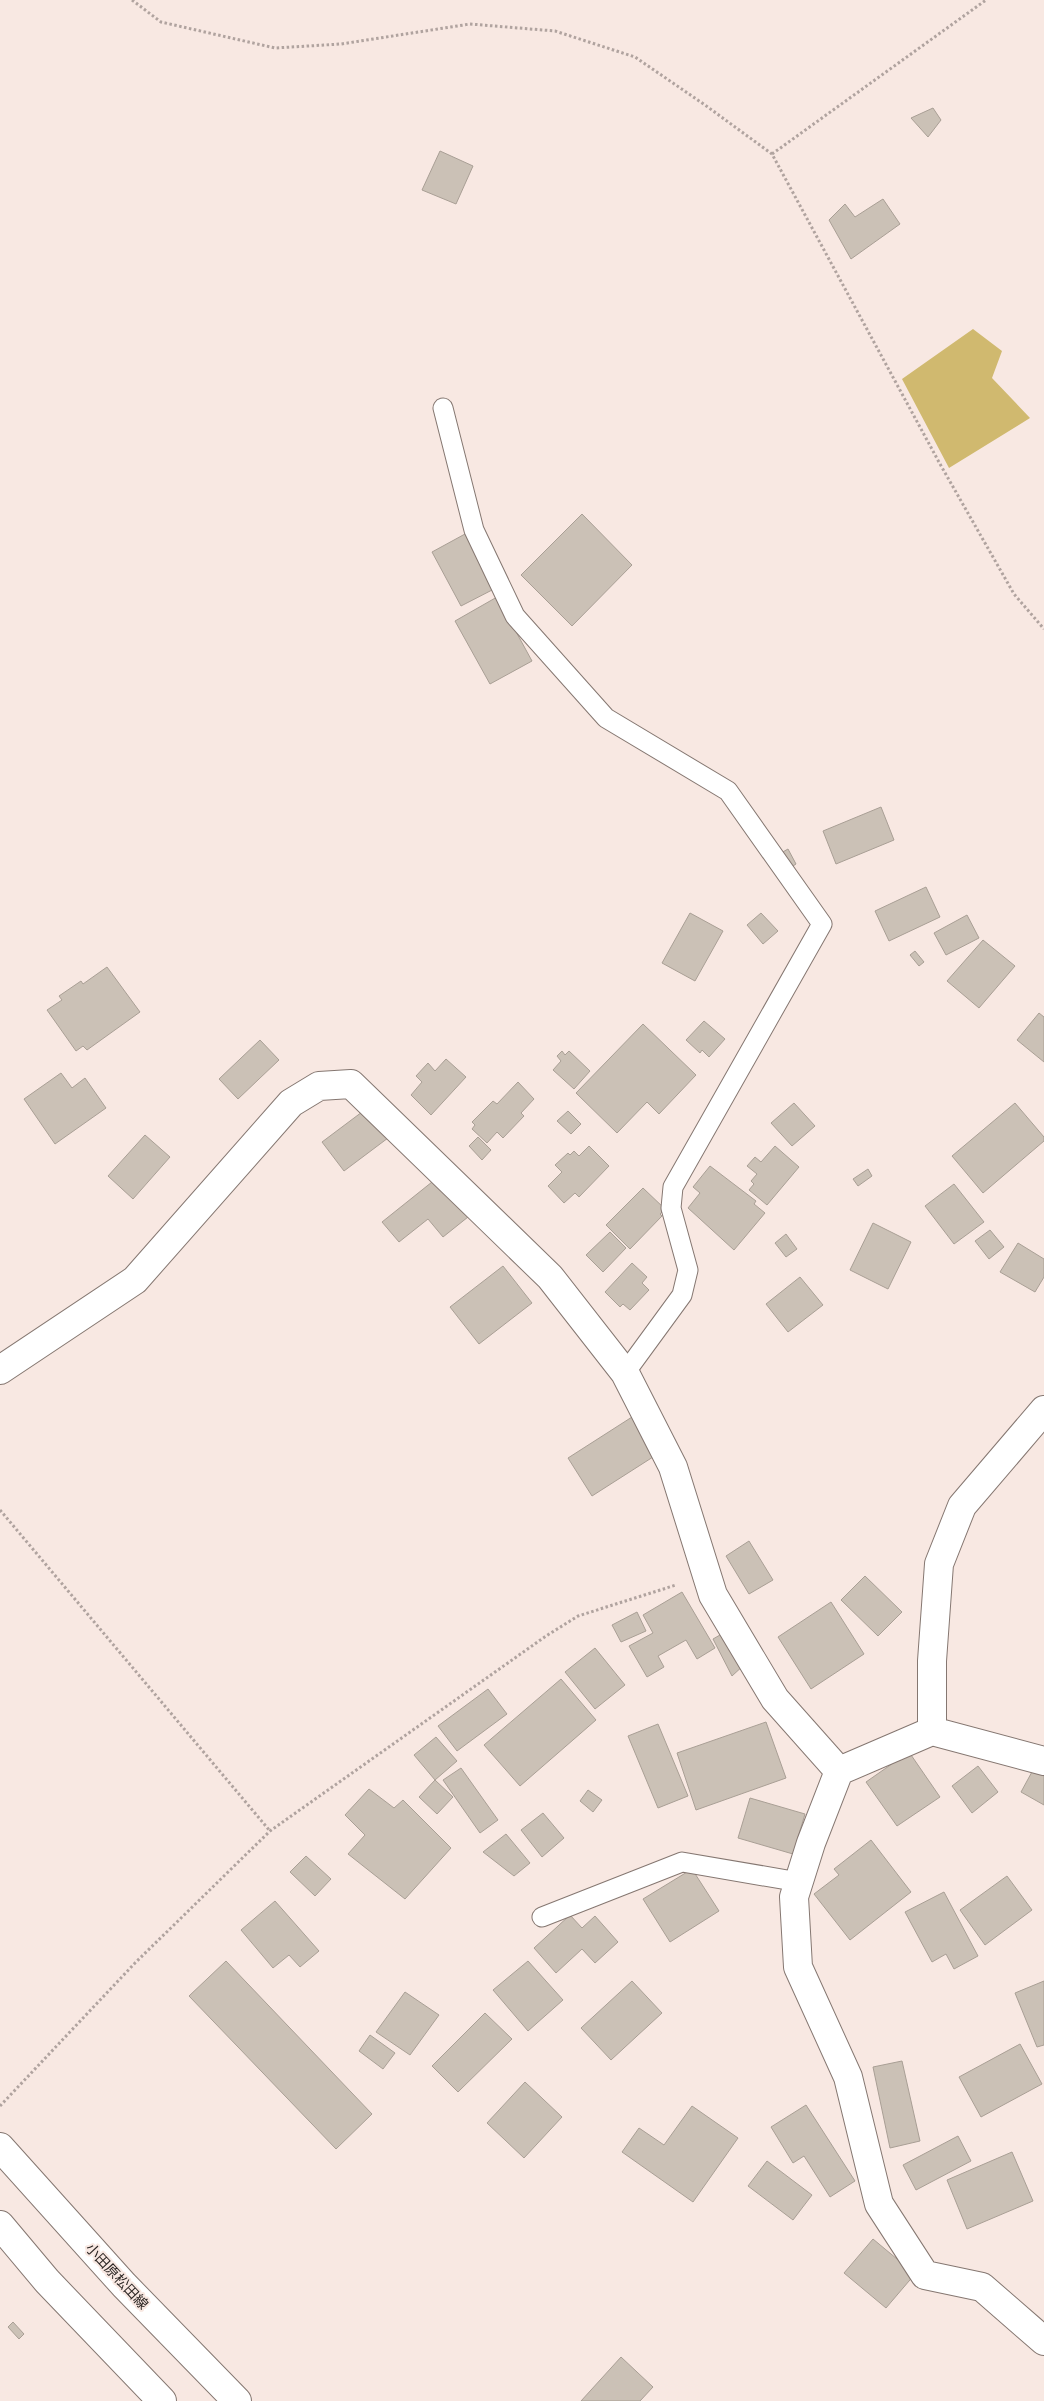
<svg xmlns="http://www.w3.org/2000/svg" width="1044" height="2401" font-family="Lora,'Noto Sans JP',serif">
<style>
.green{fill:#d0b96f}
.building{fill:#cbc1b6;stroke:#a99f95}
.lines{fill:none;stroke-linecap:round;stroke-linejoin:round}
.service-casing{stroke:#857771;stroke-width:21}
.minor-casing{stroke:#857771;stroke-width:30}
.secondary-casing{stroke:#857771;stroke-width:30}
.path{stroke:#b0a39f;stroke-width:3;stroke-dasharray:2.5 2.5;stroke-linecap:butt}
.service{stroke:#fff;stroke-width:19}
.minor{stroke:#fff;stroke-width:28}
.secondary{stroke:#fff;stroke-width:28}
.labels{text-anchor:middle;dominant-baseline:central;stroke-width:4;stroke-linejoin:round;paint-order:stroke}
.street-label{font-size:14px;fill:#2b2523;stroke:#f8e8e2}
</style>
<rect width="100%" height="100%" fill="#f8e8e2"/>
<!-- green -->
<path class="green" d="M973,329L1002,351L992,378L1030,418L949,468L902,379Z"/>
<!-- building -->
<path class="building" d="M933,108L941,120L928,137L911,118Z
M440,151L473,166L456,204L422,190Z
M883,199L900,224L851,259L829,220L845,204L855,217Z
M582,514L632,565L572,626L521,575Z
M465,534L494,589L461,606L432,552Z
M497,597L532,661L490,684L455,621Z
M881,807L894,840L836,864L823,831Z
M788,849L796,864L790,868L781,853Z
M926,887L940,917L889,941L875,911Z
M690,913L723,931L695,981L662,963Z
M761,913L778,931L763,944L747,925Z
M967,915L979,938L946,955L934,933Z
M983,940L1015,966L979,1008L947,981Z
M915,951L924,962L919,966L910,955Z
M107,967L140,1012L87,1050L83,1046L76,1051L47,1010L62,1000L59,996L81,981L83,984Z
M1039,1013L1044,1017V1062L1017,1040Z
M704,1021L725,1039L709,1057L702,1050L700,1053L686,1040Z
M643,1024L696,1075L659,1114L647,1102L617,1133L576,1093Z
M260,1040L279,1060L238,1099L219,1079Z
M562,1051L565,1055L569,1051L590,1071L574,1089L553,1070L561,1061L557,1056Z
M446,1059L466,1077L431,1115L411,1095L422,1082L416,1076L428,1063L435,1071Z
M61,1073L72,1088L85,1078L106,1108L55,1144L24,1099Z
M518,1082L534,1099L521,1113L524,1116L503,1138L497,1132L487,1143L472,1129L475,1125L472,1122L493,1101L497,1104Z
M794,1103L815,1126L792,1146L771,1123Z
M1015,1103L1044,1137V1141L983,1193L952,1156Z
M366,1109L388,1138L344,1171L322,1142Z
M568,1111L581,1124L571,1134L557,1121Z
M145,1135L170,1157L133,1199L108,1176Z
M478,1137L491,1150L482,1160L469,1146Z
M589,1146L609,1166L579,1197L575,1193L564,1203L548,1186L562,1172L555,1165L568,1153L570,1155L574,1151L579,1156Z
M775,1146L799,1167L767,1205L749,1190L754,1184L751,1181L757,1174L747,1166L755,1157L761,1162Z
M710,1166L756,1201L754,1204L765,1213L734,1250L688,1208L700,1193L693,1187Z
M868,1169L872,1176L858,1186L853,1179Z
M437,1178L468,1217L443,1237L428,1219L399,1242L382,1222Z
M954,1184L984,1222L954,1244L925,1206Z
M643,1188L665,1209L660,1214L662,1216L630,1249L606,1225Z
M873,1223L911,1242L888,1289L850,1270Z
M990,1230L1004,1247L989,1259L975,1241Z
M610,1232L626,1248L603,1272L586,1255Z
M786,1234L797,1249L786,1257L775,1243Z
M1018,1243L1044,1259V1277L1035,1292L1000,1272Z
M632,1263L647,1277L642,1283L649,1290L630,1310L623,1304L620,1307L605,1292Z
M503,1266L532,1303L479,1344L450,1307Z
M800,1277L823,1305L788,1332L766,1304Z
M632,1417L650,1446L653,1457L592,1496L568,1458Z
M749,1541L773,1580L749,1594L726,1556Z
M865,1576L902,1612L878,1636L841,1600Z
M682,1592L715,1648L697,1659L686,1640L658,1656L664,1667L647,1677L629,1646L653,1633L643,1615Z
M831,1602L864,1654L811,1689L778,1637Z
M637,1612L646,1631L621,1642L612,1625Z
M727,1631L745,1664L732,1676L713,1639Z
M595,1648L625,1685L595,1709L565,1672Z
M561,1679L596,1720L520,1786L484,1745Z
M488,1689L507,1714L457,1751L438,1726Z
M766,1722L786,1778L696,1810L677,1753Z
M658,1724L688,1796L658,1808L628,1736Z
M436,1737L457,1761L435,1780L414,1755Z
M909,1752L940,1797L897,1826L866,1782Z
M978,1766L998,1792L972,1813L952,1786Z
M461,1768L498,1820L480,1833L443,1780Z
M1033,1770L1044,1776V1805L1021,1792Z
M435,1780L453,1797L437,1814L419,1797Z
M369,1789L394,1808L403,1800L451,1848L405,1899L348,1854L365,1835L345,1815Z
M588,1790L602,1800L593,1812L580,1801Z
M750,1798L805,1814L793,1854L738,1838Z
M543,1813L564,1838L542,1857L521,1830Z
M506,1834L530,1863L514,1876L483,1852Z
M871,1840L911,1892L850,1940L814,1894L839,1875L834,1869Z
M306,1856L331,1879L315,1896L290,1872Z
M692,1869L719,1911L670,1942L643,1899Z
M1007,1876L1032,1910L985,1945L960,1910Z
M944,1892L978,1956L954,1969L946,1954L932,1962L905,1912Z
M275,1901L319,1951L300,1967L289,1955L273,1968L241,1930Z
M570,1915L582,1928L595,1916L618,1942L595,1963L582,1949L556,1973L534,1948Z
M226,1961L372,2114L336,2149L189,1996Z
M528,1961L563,2000L528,2031L493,1990Z
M632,1981L662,2013L611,2060L581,2028Z
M1044,1981V2045L1037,2047L1015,1993Z
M405,1992L439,2015L410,2055L376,2032Z
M485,2013L512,2039L458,2092L432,2066Z
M370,2035L395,2053L383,2069L359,2051Z
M1020,2044L1042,2084L981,2117L959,2077Z
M902,2061L920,2141L890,2148L873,2067Z
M525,2082L562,2117L524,2158L487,2123Z
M806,2105L855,2181L830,2197L804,2156L793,2163L771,2127Z
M692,2106L738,2138L693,2202L622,2152L639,2128L664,2145Z
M958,2136L971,2161L916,2190L903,2165Z
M1012,2152L1033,2201L967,2229L947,2180Z
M767,2161L812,2195L793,2220L748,2186Z
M873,2239L915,2274L886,2308L844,2273Z
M13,2322L24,2334L19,2339L8,2327Z
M621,2357L653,2387L640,2401H581Z"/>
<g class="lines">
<!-- service casing -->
<g class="service-casing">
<path id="service" d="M443,408L474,530L515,616L606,718L728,791L822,924L673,1187L671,1208L688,1270L682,1295L625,1373
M542,1917L682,1862L799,1882"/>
</g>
<!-- minor casing -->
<g class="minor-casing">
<path id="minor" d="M0,1370L135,1280L291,1103L319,1086L351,1084L550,1277L625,1373L673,1467L713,1595L775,1699L839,1771
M1044,1410L962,1506L939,1564L932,1661V1731L1044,1761
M932,1731L839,1771L811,1843L794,1897L798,1967L848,2077L879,2204L925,2275L982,2287L1044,2341"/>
</g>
<!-- secondary casing -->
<g class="secondary-casing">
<path id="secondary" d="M0,2147L124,2285L237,2401
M0,2225L47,2281L162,2401"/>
</g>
<!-- path -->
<path class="path" d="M132,0L161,22L275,48L341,44L470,24L555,31L635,57L705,105L772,154L940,464L1014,594L1044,629
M772,154L986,0
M0,1510L270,1831
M0,2106L135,1963L270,1831L546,1636L578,1616L676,1585"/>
<!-- service -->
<use href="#service" class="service"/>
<!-- minor -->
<use href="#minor" class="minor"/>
<!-- secondary -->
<use href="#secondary" class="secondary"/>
</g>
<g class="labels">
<!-- street labels -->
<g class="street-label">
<text transform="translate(117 2276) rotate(47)">小田原松田線</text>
</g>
</g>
</svg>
